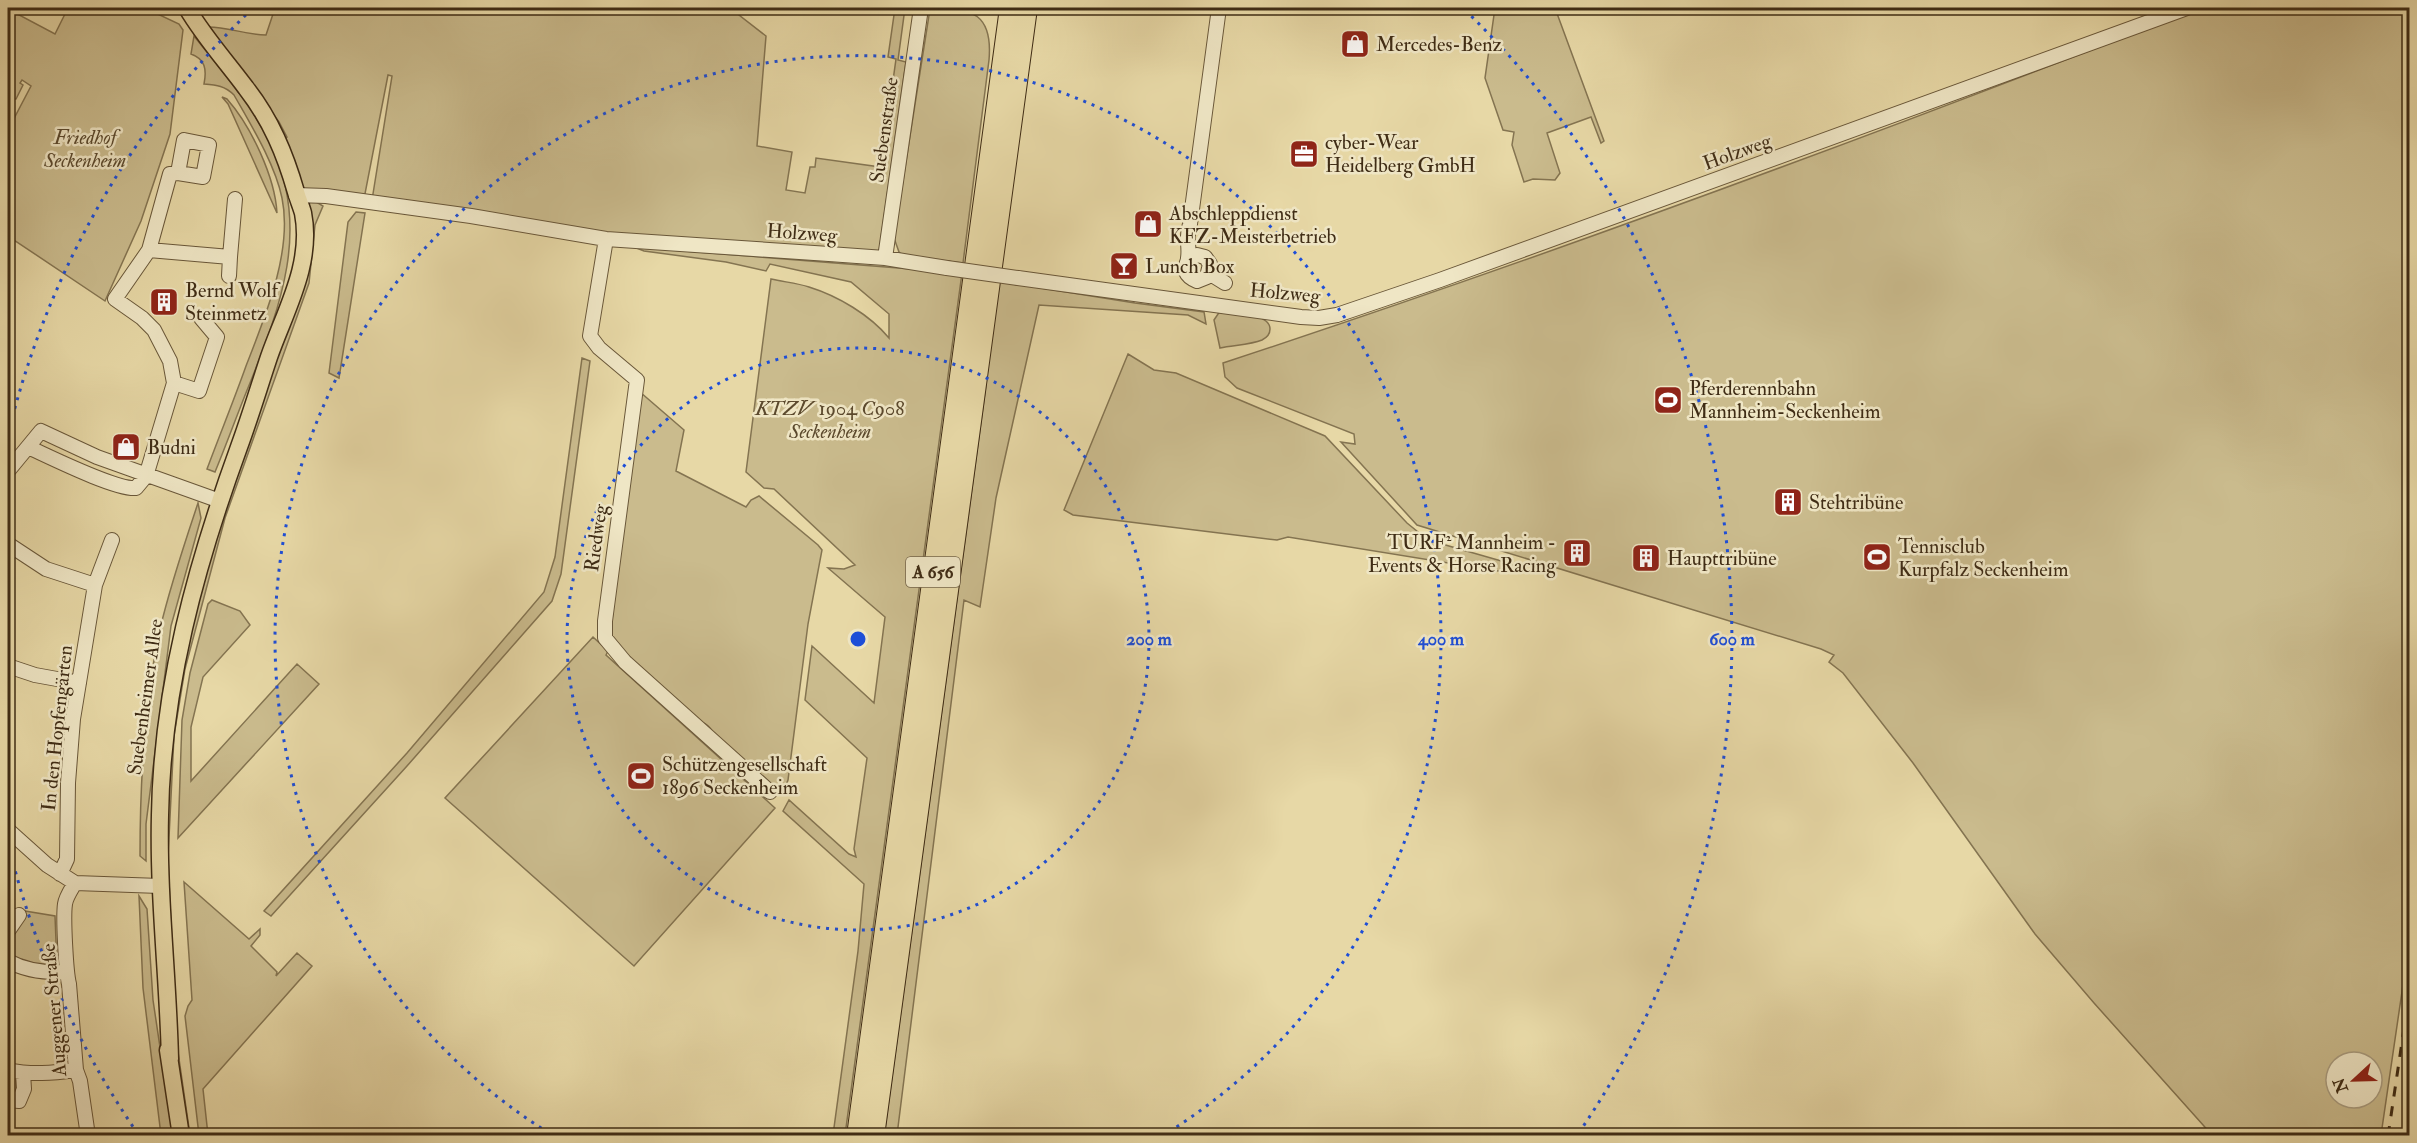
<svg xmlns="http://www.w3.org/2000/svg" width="2417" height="1143" font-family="'IM FELL Double Pica',serif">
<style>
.green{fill:#cabb8d;stroke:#847451;stroke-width:1.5;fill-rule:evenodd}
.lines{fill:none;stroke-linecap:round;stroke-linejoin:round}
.minor-casing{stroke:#695739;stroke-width:16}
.major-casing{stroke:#3f2c15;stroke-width:19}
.highway-casing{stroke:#3f2c15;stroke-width:22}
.minor{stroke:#efe6c5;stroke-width:14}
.major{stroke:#e7d8a6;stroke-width:16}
.highway{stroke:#e7d8a6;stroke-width:20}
.rail{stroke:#3f2c15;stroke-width:3;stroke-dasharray:10 10;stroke-linecap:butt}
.minor-bridge-casing{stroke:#695739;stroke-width:16;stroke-linecap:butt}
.minor-bridge{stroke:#efe6c5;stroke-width:14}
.ring{fill:none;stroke:#1d4ed8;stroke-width:3;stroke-dasharray:3 6}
.labels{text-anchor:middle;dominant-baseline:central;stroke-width:5;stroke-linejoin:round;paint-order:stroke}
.shield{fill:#efe6c5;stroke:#74644a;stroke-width:1.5}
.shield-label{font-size:18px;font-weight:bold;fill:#3f2c15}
.poi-label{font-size:20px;fill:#3f2c15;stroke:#efe6c5;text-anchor:start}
.street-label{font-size:20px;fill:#3f2c15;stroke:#efe6c5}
.park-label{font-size:20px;font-style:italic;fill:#5b492d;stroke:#efe6c5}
.centre{fill:#1d4ed8;stroke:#efe6c5;stroke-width:3}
.ring-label{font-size:18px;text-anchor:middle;font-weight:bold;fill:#1d4ed8;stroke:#efe6c5;stroke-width:5;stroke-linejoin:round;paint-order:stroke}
</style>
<rect width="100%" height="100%" fill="#e7d8a6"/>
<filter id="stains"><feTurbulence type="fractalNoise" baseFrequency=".00333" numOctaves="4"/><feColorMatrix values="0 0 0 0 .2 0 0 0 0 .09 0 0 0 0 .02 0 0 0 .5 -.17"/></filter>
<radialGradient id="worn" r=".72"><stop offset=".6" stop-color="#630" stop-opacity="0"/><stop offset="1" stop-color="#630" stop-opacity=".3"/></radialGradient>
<!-- green -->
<path class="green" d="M68,8H145L179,24L183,30L170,134L141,221L105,301L8,236V130L31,86L22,80L20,83L23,85L16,99H8V9L55,34Z
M275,8H706V10L735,12L766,36L757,146L792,152L786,190L805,193L810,167H815L816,158L880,167V173L896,59L888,57L895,8H905L898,60L906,62L879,252L631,236L372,200L392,76L388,75L364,199L305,190L302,188L285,139L287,137L279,122L206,27C226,26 245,35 266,35Z
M932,8C973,7 993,15 989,60L963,263L904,256L899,252L894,238L930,9Z
M1495,8H1555L1604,141L1601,143L1591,117L1547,133L1560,173L1555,180L1533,179L1524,182L1512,145L1514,132L1503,130L1485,78Z
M2199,8H2409L2410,937L2381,1135H2212L2094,1003L2035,934L1913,763L1843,673L1829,662L1834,655L1821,649L1417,525L1341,442L1355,444L1354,434L1237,388L1225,377L1223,363C1552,255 1877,134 2199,8ZM2336,1062H2372V1098H2336Z
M194,36C222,71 253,107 272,147C310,229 281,305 250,383C238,412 227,443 215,472L207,469C220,434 234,400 246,366C265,317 293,251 282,198C275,164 251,125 234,95C225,86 217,85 204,84C207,69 205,59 191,54Z
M222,97L227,99C251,126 275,177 277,213L228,104Z
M313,200L323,206L315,225L309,283L225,518L185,669L174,736L168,858L170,904L178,1052L190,1135L184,1136L178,1092L163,777L191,609L287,325L304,208Z
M356,212L365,213L339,378L329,373L348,222Z
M634,247L962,273L845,1135H833L858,951L864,884L783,811L789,800L849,854L856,857L854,849L867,758L805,700L812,646L874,703L885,617L828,568L844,569L855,565L774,489L764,488L746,472L771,279C784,282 797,283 809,287C838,296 870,315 889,338V314L851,282L770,264L766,271L726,262L644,251Z
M997,281L1135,303L1204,312L1206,324L1188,315L1039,305L996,498L980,607L964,600L897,1135L884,1136L986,385Z
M1220,311C1233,313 1270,313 1270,329C1270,334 1266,338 1262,340C1250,345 1233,345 1220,348L1214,320Z
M1128,354L1154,370L1176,373L1325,436L1407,523L1428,540L1512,564L1510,573L1288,537L1277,540L1073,515L1064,510Z
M582,358L590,361L561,574L552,601L407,766L271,916L264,911L407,753L544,592L555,557Z
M640,392L684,430L676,471L746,507L751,500L759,496L818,545L822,550L808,624L788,780L786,785L779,790H774L714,736C712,727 704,722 695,720L626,656L613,640L611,628Z
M198,503L201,518L171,626L146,824V861L140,856C140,782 144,703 160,629C170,586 184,545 198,503Z
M212,600L240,611L250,625L203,677L191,727V781L297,664L319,684L178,838L182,720L190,673L208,604Z
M593,637L608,651L606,655L775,808L634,966L445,798Z
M184,882L249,939L260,929V935L251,946L277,972L276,976L297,953L312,966L203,1089L208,1135H199L185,1016L188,1006L192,1000Z
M139,896L147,909L153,1000L173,1135H161L143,988Z
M25,911L55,916L57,966C38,966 23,963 8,953V936Z"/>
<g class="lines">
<!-- minor casing -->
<g class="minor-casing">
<path id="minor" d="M184,140L209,145L203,177L178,173Z
M296,195L326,196L471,216L606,239L829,254L885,258L947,268
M606,239L590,336L599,348L637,380L605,621V638L625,662L770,792
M149,250L230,257L229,276
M230,257L235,199
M885,258L921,8
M1188,260L1197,255L1205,257L1210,264L1207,277L1197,281C1192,279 1188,277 1186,272C1184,266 1188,263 1188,258C1190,245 1185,238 1190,224L1219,8
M1209,273L1225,283
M1018,278L1301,317L1319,318L1337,315L1440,280L2187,8
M174,383L199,391L217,337L201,318
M28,447C50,457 116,490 136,488L146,476L174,383L170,361L154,330L142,318L115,299L149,250L170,174L178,173
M8,471L41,431L97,457L220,501
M8,544L46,569L95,585L73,719L68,783L67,859L60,874
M95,585L112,540
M8,666L35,675L79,683
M8,830L47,865L75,883L160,886
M75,883C71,890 66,897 65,904C63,918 66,972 69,984L76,1070L80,1081L88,1136
M8,931L19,915
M8,961C26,971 45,973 66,972
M8,1070C31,1075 53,1073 76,1070
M8,1100L19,1101L24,1089L23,1073"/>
</g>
<!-- major casing -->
<g class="major-casing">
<path id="major" d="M168,1050L181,1136
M170,1059C168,977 158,896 160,815C162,688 196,565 239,447C250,417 259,387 269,357C285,311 313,264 303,213C301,206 298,199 296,192C285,154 271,120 246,88C226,61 204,37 187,8"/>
</g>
<!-- highway casing -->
<g class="highway-casing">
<path id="highway" d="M857,1136L1010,8
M874,1136L1027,8"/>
</g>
<!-- minor -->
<use href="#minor" class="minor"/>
<!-- major -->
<use href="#major" class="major"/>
<!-- highway -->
<use href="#highway" class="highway"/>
<!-- rail -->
<path class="rail" d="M2388,1136L2410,988
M2405,1136L2410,1104"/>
<!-- minor-bridge casing -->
<g class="minor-bridge-casing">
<path id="minor-bridge" d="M947,268L1018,278"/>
</g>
<!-- minor-bridge -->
<use href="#minor-bridge" class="minor-bridge"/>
</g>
<!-- distance rings -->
<g class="ring">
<circle cx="858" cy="639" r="291"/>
<path d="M549 1133A583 583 0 1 1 1167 1133"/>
<path d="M138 1134A874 874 0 0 1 8 843M8 435A874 874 0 0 1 251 10M1465 10A874 874 0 0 1 1578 1134"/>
</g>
<!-- icons -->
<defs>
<g id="shop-square" transform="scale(1.5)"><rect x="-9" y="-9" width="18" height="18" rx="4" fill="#8f2418" stroke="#efe6c5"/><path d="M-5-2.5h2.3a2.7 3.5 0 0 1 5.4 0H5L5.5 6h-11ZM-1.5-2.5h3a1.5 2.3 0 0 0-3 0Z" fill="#fff"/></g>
<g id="office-square" transform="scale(1.5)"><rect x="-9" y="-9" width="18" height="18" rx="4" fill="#8f2418" stroke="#efe6c5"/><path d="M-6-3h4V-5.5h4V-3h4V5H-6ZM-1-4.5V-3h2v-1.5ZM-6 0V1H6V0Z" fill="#fff"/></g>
<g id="bar-square" transform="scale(1.5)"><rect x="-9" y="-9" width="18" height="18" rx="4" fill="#8f2418" stroke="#efe6c5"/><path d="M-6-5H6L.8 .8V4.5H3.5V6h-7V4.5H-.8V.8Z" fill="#fff"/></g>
<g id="building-square" transform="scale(1.5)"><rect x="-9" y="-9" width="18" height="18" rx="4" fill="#8f2418" stroke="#efe6c5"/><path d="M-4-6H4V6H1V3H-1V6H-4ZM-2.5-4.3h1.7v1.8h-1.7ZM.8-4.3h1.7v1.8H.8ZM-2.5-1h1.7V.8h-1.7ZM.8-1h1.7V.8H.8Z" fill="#fff"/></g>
<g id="stadium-square" transform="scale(1.5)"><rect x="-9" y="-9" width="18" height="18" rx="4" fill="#8f2418" stroke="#efe6c5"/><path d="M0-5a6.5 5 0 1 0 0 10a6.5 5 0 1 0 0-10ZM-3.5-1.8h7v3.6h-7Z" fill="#fff"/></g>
</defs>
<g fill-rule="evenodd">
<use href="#shop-square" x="1355" y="44"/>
<use href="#office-square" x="1304" y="154"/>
<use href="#shop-square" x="1148" y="224"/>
<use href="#bar-square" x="1124" y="266"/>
<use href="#building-square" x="164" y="302"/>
<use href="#stadium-square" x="1668" y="400"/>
<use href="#shop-square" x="126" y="447"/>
<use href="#building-square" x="1788" y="502"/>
<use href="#building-square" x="1577" y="553"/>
<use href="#stadium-square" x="1877" y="557"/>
<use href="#building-square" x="1646" y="558"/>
<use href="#stadium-square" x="641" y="776"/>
</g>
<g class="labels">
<!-- shield labels -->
<rect class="shield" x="906" y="557" width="54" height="30" rx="4.5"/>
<g class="shield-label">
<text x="933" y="572">A 656</text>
</g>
<!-- poi labels -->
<g class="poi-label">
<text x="1376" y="44">Mercedes-Benz</text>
<text x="1325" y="142">cyber-Wear<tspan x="1325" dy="23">Heidelberg GmbH</tspan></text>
<text x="1169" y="213">Abschleppdienst<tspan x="1169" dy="23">KFZ-Meisterbetrieb</tspan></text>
<text x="1145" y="266">Lunch Box</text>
<text x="185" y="290">Bernd Wolf<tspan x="185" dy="23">Steinmetz</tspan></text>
<text x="1689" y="388">Pferderennbahn<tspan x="1689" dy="23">Mannheim-Seckenheim</tspan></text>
<text x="147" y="447">Budni</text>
<text x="1809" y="502">Stehtribüne</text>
<text x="1556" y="542" text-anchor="end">TURF² Mannheim -<tspan x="1556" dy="23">Events &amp; Horse Racing</tspan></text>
<text x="1898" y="546">Tennisclub<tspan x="1898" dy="23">Kurpfalz Seckenheim</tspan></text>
<text x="1667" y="558">Haupttribüne</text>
<text x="662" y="764">Schützengesellschaft<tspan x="662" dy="23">1896 Seckenheim</tspan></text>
</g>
<!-- street labels -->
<g class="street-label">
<text transform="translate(884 130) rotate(-82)">Suebenstraße</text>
<text transform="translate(1737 152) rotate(-20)">Holzweg</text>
<text transform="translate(802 233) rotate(4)">Holzweg</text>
<text transform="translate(1285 293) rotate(5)">Holzweg</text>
<text transform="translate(596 538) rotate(-82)">Riedweg</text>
<text transform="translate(145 697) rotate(-82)">Suebenheimer Allee</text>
<text transform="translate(57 728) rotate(-84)">In den Hopfengärten</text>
<text transform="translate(54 1010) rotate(-95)">Auggener Straße</text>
</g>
<!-- park labels -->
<g class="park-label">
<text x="85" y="137">Friedhof<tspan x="85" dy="23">Seckenheim</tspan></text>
<text x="830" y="408">KTZV 1904 C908<tspan x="830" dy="23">Seckenheim</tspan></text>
</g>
</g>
<circle cx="858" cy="639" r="9" class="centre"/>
<g class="ring-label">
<text x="1149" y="645">200 m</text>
<text x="1441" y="645">400 m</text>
<text x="1732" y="645">600 m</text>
</g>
<!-- margin -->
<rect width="2417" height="1143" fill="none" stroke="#e7d8a6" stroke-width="30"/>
<rect x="9" y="9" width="2399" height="1125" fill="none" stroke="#3f2c15" stroke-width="3"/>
<rect x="15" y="15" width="2387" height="1113" fill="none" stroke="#3f2c15" stroke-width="1.5"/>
<!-- north arrow -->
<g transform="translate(2354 1080) rotate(248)"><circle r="28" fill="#efe6c5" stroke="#a99c7f" stroke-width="1.5"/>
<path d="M0-4.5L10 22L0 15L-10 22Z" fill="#8f2418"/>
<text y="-9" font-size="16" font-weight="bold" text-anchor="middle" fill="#3f2c15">N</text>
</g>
<rect width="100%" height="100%" filter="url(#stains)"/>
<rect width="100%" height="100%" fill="url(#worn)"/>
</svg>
